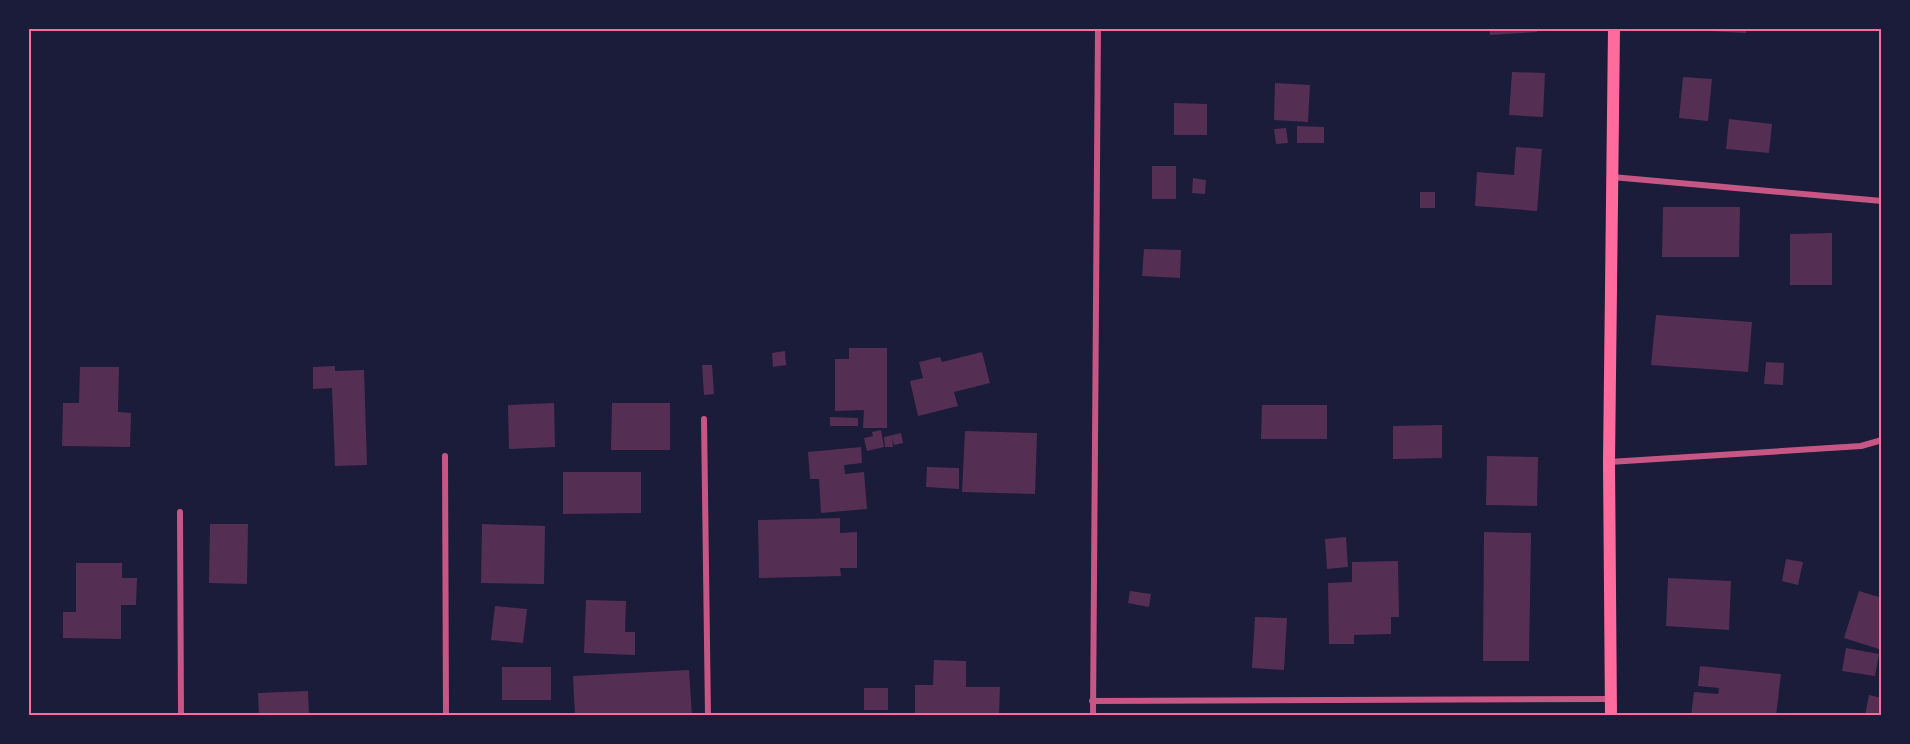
<svg xmlns="http://www.w3.org/2000/svg" width="1910" height="744" font-family="'Fira Sans Condensed',sans-serif">
<style>
.building{fill:#542f53}
.lines{fill:none;stroke-linecap:round;stroke-linejoin:round}
.minor{stroke:#c65784;stroke-width:6}
.secondary{stroke:#ff6b9d;stroke-width:12}
.neatline{fill:none;stroke:#ff6b9d;stroke-width:2}
</style>
<rect width="100%" height="100%" fill="#1b1b3a"/>
<!-- building -->
<path class="building" d="M1489,28H1537V32L1490,35Z
M1652,28H1746V33Z
M1512,72L1545,73L1543,117L1509,115Z
M1683,77L1712,79L1708,121L1679,118Z
M1275,83L1310,85L1308,122L1274,120Z
M1174,103L1207,104V135H1174Z
M1729,119L1772,124L1769,153L1726,149Z
M1297,126L1324,127V143H1297Z
M1286,128L1288,143L1276,144L1274,129Z
M1516,147L1542,149L1537,211L1475,206L1477,172L1514,175Z
M1152,166H1176V199H1152Z
M1193,178L1206,180L1205,194L1192,193Z
M1420,192H1435V208H1420Z
M1663,207H1740L1739,257H1662Z
M1832,233V285H1790V234Z
M1144,249L1181,250L1180,278L1142,276Z
M1656,315L1752,322L1748,372L1651,365Z
M849,348H887V428H863L864,410L835,411V359H849Z
M785,351L786,365L773,367L772,353Z
M982,352L990,383L954,392L958,406L918,416L910,381L923,378L919,362L940,357L942,362Z
M1766,362L1784,363L1783,385L1764,384Z
M702,365H712L714,394L704,395Z
M335,366V371L364,370L367,465L335,466L332,388L313,389V367Z
M80,367H119L118,412L131,413L130,447L62,446L63,403H79Z
M554,403L555,447L509,449L508,405Z
M612,403H670V450H611Z
M1262,405H1327V439H1261Z
M830,417L858,418V426H830Z
M1442,425V458L1393,459V426Z
M881,430L884,447L867,451L864,438L873,436L872,432Z
M965,431L1037,433L1035,494L962,492Z
M901,433L903,443L894,445L892,437L893,447H885L884,437Z
M861,447L862,463L844,465L845,474L864,472L867,509L821,513L819,479H810L808,452Z
M1487,456L1538,457L1537,506L1486,505Z
M927,467L959,468V489L926,487Z
M563,472H641V513L563,514Z
M840,518V533L857,532V568H840L841,576L759,578L758,520Z
M210,524H248L247,584L209,583Z
M482,524L545,526L544,584L481,583Z
M1484,532L1531,533L1529,661H1483Z
M1346,537L1348,567L1327,569L1325,539Z
M1786,559L1803,562L1798,585L1782,581Z
M1398,561L1399,617H1391V634L1354,635V644H1329L1328,583L1352,582V562Z
M76,563H122V578H137L136,605H121V639L63,638V612H76Z
M1668,578L1731,581L1729,630L1666,626Z
M1130,591L1151,594L1149,607L1128,603Z
M1859,591L1882,598V650L1844,638Z
M586,600L626,601L625,632H635V655L584,653Z
M495,606L527,609L523,643L491,640Z
M1255,617L1287,618L1284,670L1252,668Z
M1846,648L1879,654L1875,676L1842,671Z
M934,660L966,661V687H1000L999,716H915V685H933Z
M1700,666L1781,674L1776,716H1691L1694,692L1718,694L1719,688L1698,686Z
M502,667H551V700H502Z
M689,670L692,716H575L573,676Z
M864,688H888V710H864Z
M308,691L309,716H259L258,693Z
M1869,695L1882,698V716H1865Z"/>
<g class="lines">
<!-- minor -->
<path class="minor" d="M1612,177L1882,201
M704,419L708,716
M445,456L446,716
M1609,462L1861,446L1882,440
M180,512L181,716
M1092,701L1610,699
M1093,716L1098,28"/>
<!-- secondary -->
<path class="secondary" d="M1611,716L1609,462L1614,28"/>
</g>
<!-- border -->
<rect width="1910" height="744" fill="none" stroke="#1b1b3a" stroke-width="60"/>
<rect x="30" y="30" width="1850" height="684" class="neatline"/>
</svg>
